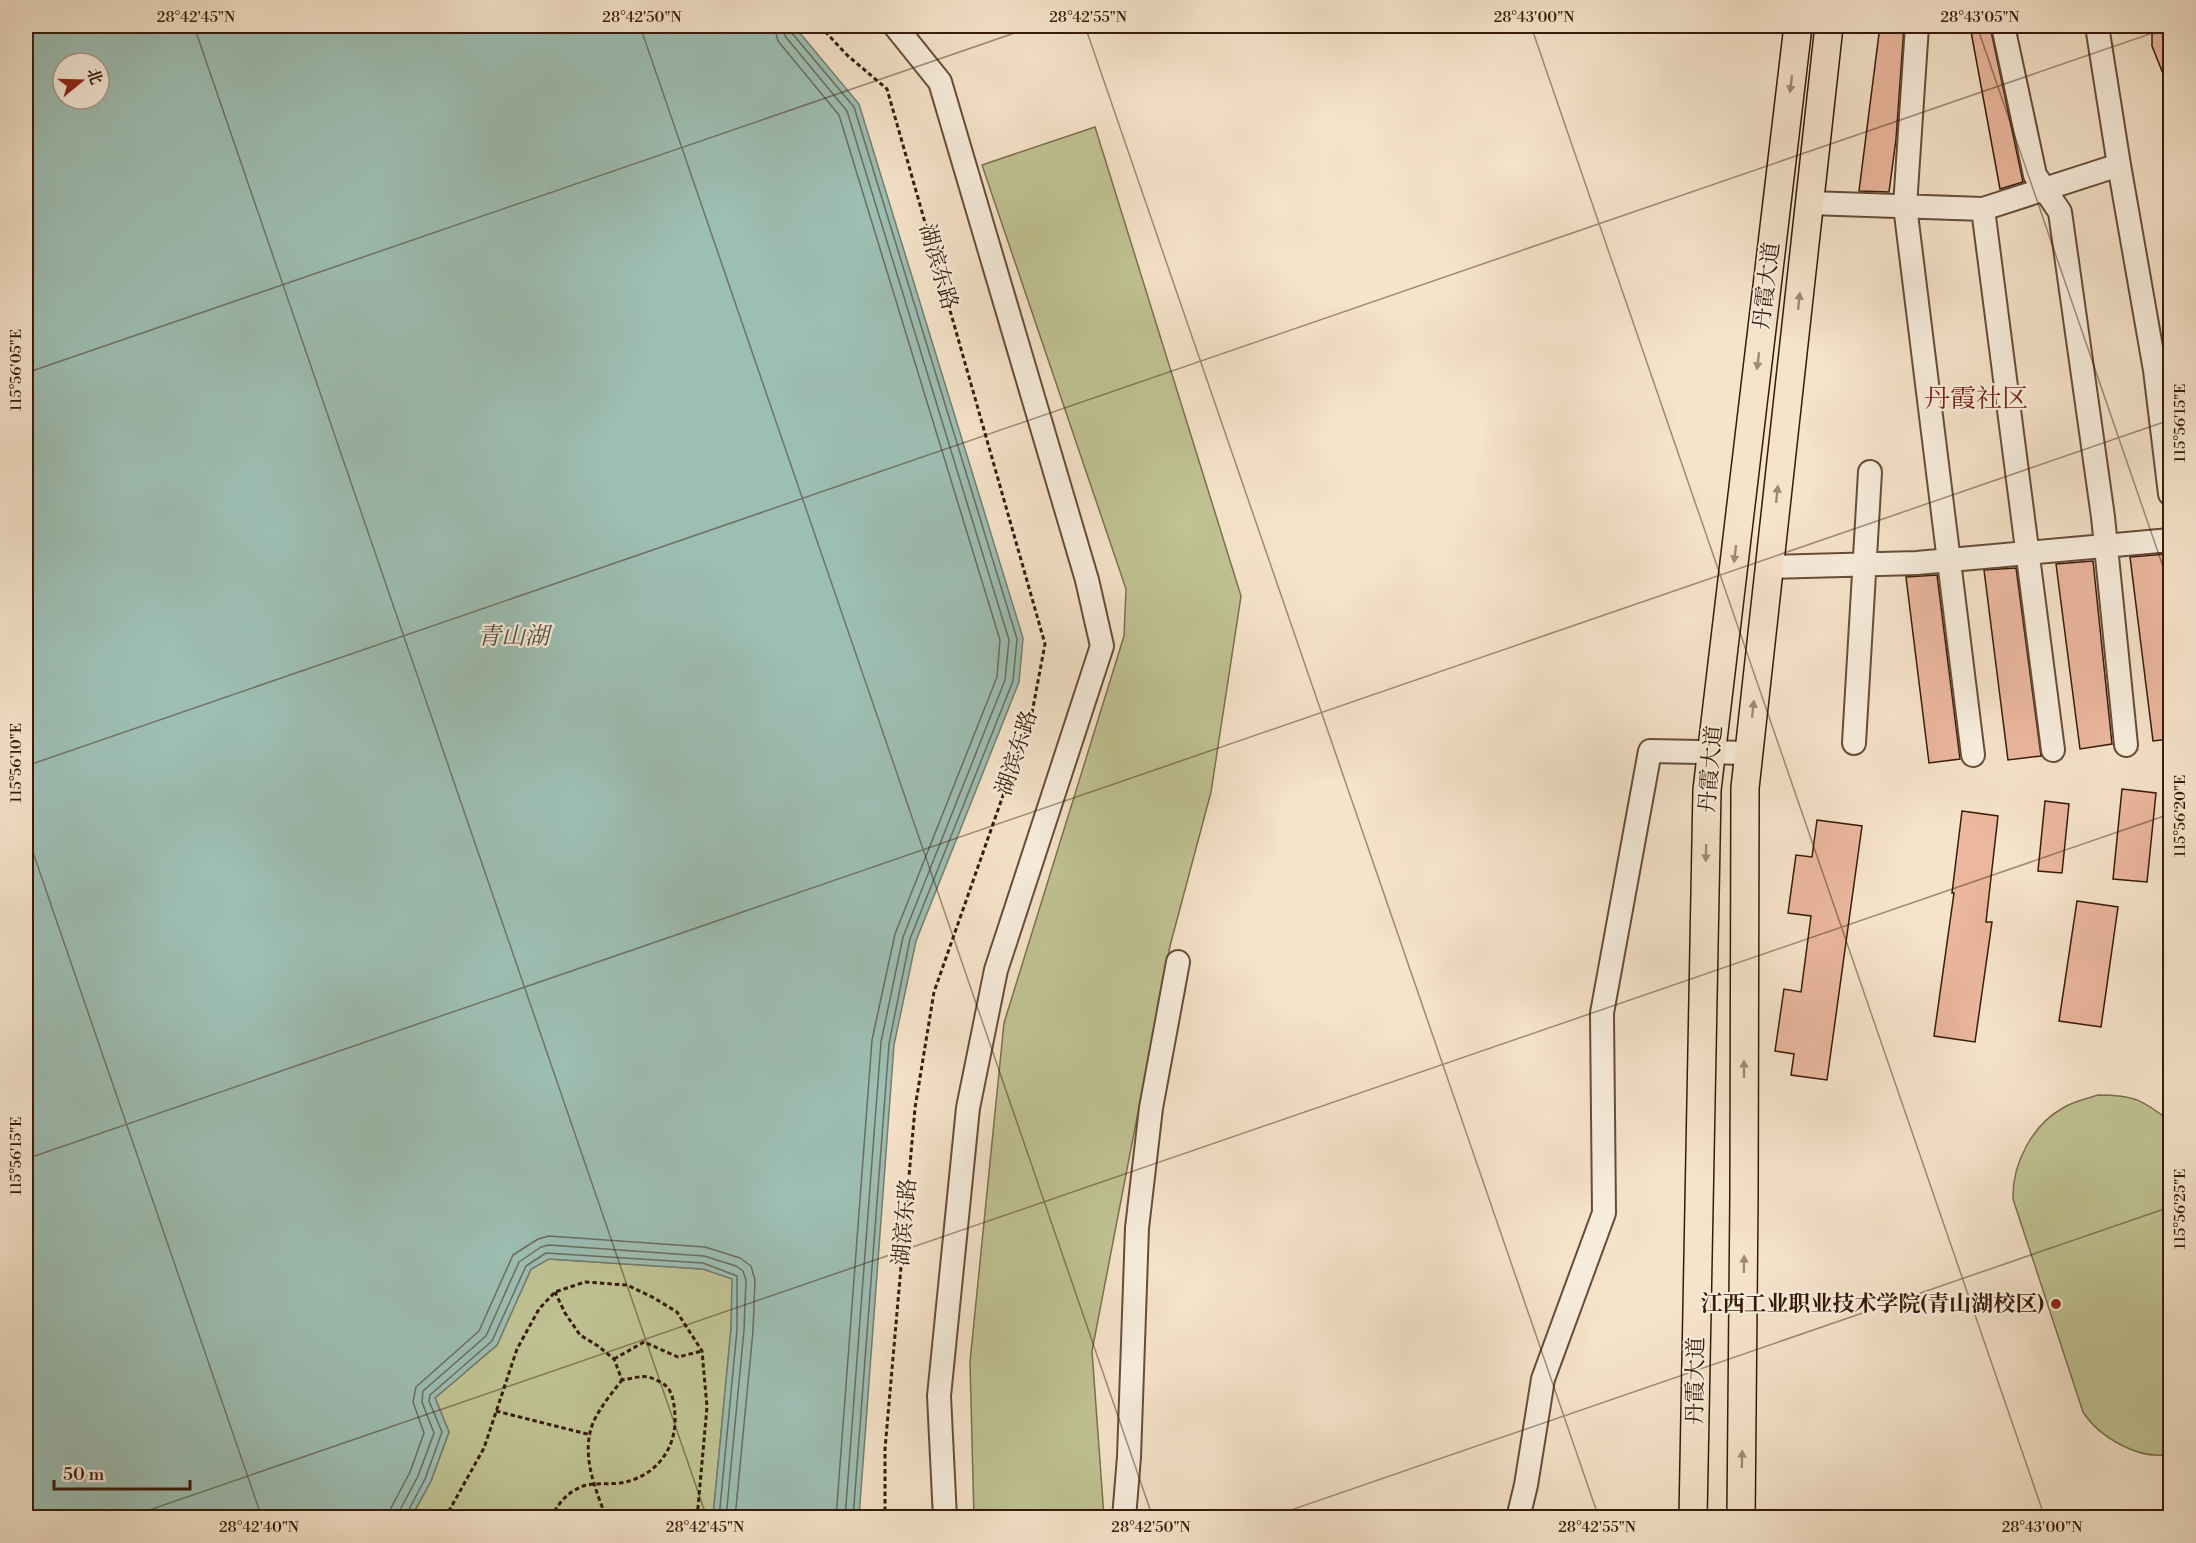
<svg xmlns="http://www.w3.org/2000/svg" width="2196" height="1543" font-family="'Libre Bodoni','Noto Serif SC',serif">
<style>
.green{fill:#c0c394;stroke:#7c6f4e;stroke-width:1.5}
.water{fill:#9dbeb3;stroke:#747d6f;stroke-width:1.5;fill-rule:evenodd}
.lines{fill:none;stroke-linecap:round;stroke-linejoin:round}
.shore{stroke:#6a6c5e;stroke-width:1.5}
.building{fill:#ebb79f;stroke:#371b08;stroke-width:1.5}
.minor-casing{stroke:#664d38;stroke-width:26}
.major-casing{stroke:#371b08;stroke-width:30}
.path{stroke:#371b08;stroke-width:3;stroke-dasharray:4.5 3;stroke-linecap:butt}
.minor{stroke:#f8eddd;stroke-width:22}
.major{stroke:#f5e3ca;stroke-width:27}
.oneway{fill:#a08973}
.ticks{fill:none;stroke:#371b08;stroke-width:1.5;stroke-opacity:0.45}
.poi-dot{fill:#8f2418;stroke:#f8eddd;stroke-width:2}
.labels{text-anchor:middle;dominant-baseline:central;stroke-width:4.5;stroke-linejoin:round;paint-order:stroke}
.street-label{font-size:22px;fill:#371b08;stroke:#f8eddd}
.poi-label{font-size:22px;font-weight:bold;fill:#371b08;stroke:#f8eddd;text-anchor:end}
.water-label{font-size:24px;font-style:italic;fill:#564c3b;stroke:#f8eddd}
.quarter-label{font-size:26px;fill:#7a1f14;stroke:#f8eddd}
.neatline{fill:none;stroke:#371b08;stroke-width:2}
.ticks-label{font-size:15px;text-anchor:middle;fill:#371b08}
</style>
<rect width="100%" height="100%" fill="#f5e3ca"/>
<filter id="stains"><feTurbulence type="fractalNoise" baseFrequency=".00333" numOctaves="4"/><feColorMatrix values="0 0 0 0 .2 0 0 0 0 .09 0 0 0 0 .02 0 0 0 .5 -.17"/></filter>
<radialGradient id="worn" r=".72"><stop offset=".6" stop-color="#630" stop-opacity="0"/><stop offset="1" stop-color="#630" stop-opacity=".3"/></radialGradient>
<!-- green -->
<path class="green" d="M1095,127L1241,596L1211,792L1170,946L1092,1351L1104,1517L974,1518L970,1362L1004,1023L1124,636L1126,589L982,165Z
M2098,1095C2135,1095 2142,1100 2170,1121V1454C2140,1461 2099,1437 2083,1412L2013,1199C2012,1164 2032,1125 2063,1108C2074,1101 2086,1099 2098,1095Z
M548,1259L703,1269L733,1279L731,1329L713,1517L411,1518L431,1481L449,1432L435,1398L497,1345L531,1269Z"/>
<!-- water -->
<path class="water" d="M26,26H794L859,104L1023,638L1019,682L916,941L894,1045L859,1517H713L731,1329L732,1279L703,1269L549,1259L531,1269L497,1345L435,1398L449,1432L431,1481L411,1517H26ZM63,63H99V99H63Z"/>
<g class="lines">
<!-- shore -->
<path class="shore" d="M774,26L778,41L839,115L1000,640L997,677L895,934L872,1040L836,1518
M783,26L785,36L847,111L1009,640L1005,680L903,937L881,1042L845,1518
M790,26L791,32L854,107L1017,639L1013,681L910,939L889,1044L853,1518
M390,1518L391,1508L410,1472L424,1433L413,1402L416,1387L479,1331L513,1255L538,1239L549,1236L705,1247L740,1258L751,1266L755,1280L753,1331L735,1518
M399,1518L400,1510L418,1476L434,1433L422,1402L423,1391L486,1336L519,1262L541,1247L549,1245L704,1256L736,1266L743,1271L746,1280L744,1330L726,1518
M406,1518L407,1513L425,1479L442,1432L429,1401L430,1395L492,1341L526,1266L546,1253L703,1263L737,1276V1330L719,1518"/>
</g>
<!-- building -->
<path class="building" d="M1880,26H1904L1896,139L1889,192L1859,191Z
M1970,26H1990L2023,182L2000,189Z
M2152,26H2170V91L2152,46Z
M2166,554L2170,591V739L2153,741L2130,557Z
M2093,561L2112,744L2080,749L2056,564Z
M2016,568L2041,756L2008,760L1984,570Z
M1937,575L1960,759L1929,763L1906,577Z
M2122,789L2156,793L2147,882L2113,879Z
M2045,801L2069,804L2062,873L2038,871Z
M1962,811L1998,816L1986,922H1992L1975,1042L1934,1036L1954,893H1952Z
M1817,820L1862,826L1827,1080L1791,1075L1794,1054L1775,1051L1784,989L1801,992L1811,916L1788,913L1796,855L1812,857Z
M2077,901L2118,907L2101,1027L2059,1021Z"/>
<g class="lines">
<!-- minor casing -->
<g class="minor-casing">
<path id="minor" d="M895,26L940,82L1087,580L1102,646L996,970L968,1108L939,1396L945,1518
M1917,26L1905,206L1973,755
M2003,26L2035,175L2060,212L2103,517L2126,745
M2097,26L2119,165L2155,370L2170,494
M1810,203L1983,209L2119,165
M1983,209L2053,750
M1769,567L1917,563L2170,540
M1854,743L1870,472
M1124,1518L1129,1457L1137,1228L1151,1108L1178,962
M1518,1518L1526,1485L1543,1379L1604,1213L1602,1013L1650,751L1749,753"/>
</g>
<!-- major casing -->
<g class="major-casing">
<path id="major" d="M1693,1518L1707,790L1798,26
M1741,1518L1744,1196L1745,788L1829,26"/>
</g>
<!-- path -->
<path class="path" d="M820,26L847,55L887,89L1045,644L1032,713L934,992L915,1108L885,1449V1518
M614,1359L644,1342L678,1357L702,1351
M496,1411L591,1435
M445,1518L484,1448L517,1349L539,1309L555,1292L585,1282L627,1285L654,1298L677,1312L702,1351L707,1407L697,1518
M551,1518C557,1506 563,1497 575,1490C589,1481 604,1485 620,1483C654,1478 677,1450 675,1415C674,1403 673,1389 662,1383C645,1373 641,1377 622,1380L614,1359L598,1346L580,1335L565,1313L555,1292
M612,1518L605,1514C594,1486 581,1453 593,1423C600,1407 612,1393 622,1380"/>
<!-- minor -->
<use href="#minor" class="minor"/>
<!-- major -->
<use href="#major" class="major"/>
</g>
<!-- one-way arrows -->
<defs><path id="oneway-solid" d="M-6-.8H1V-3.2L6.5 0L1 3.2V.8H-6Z" transform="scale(1.5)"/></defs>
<g class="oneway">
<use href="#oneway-solid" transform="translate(1791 84) rotate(97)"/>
<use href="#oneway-solid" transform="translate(1799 301) rotate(-84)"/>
<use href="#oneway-solid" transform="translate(1758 361) rotate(97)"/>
<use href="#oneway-solid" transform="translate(1777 494) rotate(-84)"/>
<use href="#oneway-solid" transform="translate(1735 554) rotate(97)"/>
<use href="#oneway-solid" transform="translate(1753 709) rotate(-84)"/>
<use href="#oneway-solid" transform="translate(1706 853) rotate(91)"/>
<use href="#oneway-solid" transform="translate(1744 1069) rotate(-90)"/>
<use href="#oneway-solid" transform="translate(1744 1264) rotate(-89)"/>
<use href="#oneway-solid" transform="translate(1742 1459) rotate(-89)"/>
</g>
<!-- ticks -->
<path class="ticks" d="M194,26L707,1518M640,26L1153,1518M1085,26L1599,1518M1531,26L2045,1518M1977,26L2170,587M26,373L1035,26M26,766L2170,27M26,832L262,1518M26,1159L2170,420M126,1518L2170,814M1268,1518L2170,1207"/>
<!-- markers -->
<circle class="poi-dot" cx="2056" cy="1304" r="6"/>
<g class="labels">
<!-- street labels -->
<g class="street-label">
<text transform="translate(938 267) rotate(74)">湖滨东路</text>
<text transform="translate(1767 286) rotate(-83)">丹霞大道</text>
<text transform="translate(1017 753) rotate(-72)">湖滨东路</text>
<text transform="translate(1711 769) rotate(-85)">丹霞大道</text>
<text transform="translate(905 1222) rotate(-85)">湖滨东路</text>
<text transform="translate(1696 1381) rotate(-89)">丹霞大道</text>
</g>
<!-- poi labels -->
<g class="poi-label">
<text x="2044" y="1304">江西工业职业技术学院(青山湖校区)</text>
</g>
<!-- water labels -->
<g class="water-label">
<text x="513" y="637">青山湖</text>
</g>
<!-- quarter labels -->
<g class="quarter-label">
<text x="1976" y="399">丹霞社区</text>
</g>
</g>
<!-- margin -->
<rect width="2196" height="1543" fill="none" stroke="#f5e3ca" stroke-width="66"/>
<!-- north arrow -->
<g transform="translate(81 81) rotate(71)"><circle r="28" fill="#f8eddd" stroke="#ab9988" stroke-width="1.5"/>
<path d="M0-4.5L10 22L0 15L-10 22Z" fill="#8f2418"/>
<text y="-9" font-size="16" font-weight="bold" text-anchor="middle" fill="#371b08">北</text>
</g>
<!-- scale -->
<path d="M54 1480v9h136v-9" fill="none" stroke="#371b08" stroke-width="3"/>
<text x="63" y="1480" font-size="18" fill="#371b08" stroke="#f8eddd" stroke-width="4.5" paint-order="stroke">50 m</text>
<rect x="33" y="33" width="2130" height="1477" class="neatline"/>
<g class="ticks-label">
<text x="196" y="22">28°42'45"N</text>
<text x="642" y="22">28°42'50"N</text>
<text x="1088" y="22">28°42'55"N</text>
<text x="1534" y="22">28°43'00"N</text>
<text x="1980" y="22">28°43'05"N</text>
<text transform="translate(16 370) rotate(-90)" y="5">115°56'05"E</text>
<text transform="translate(2180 423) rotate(-90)" y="5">115°56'15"E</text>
<text transform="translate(16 763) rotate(-90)" y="5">115°56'10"E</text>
<text transform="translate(2180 816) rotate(-90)" y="5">115°56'20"E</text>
<text transform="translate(16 1156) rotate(-90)" y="5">115°56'15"E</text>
<text transform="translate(2180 1209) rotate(-90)" y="5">115°56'25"E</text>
<text x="259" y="1532">28°42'40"N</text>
<text x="705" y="1532">28°42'45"N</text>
<text x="1151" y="1532">28°42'50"N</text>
<text x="1597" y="1532">28°42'55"N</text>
<text x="2042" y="1532">28°43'00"N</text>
</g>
<rect width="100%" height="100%" filter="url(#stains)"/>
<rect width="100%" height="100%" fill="url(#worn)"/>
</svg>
